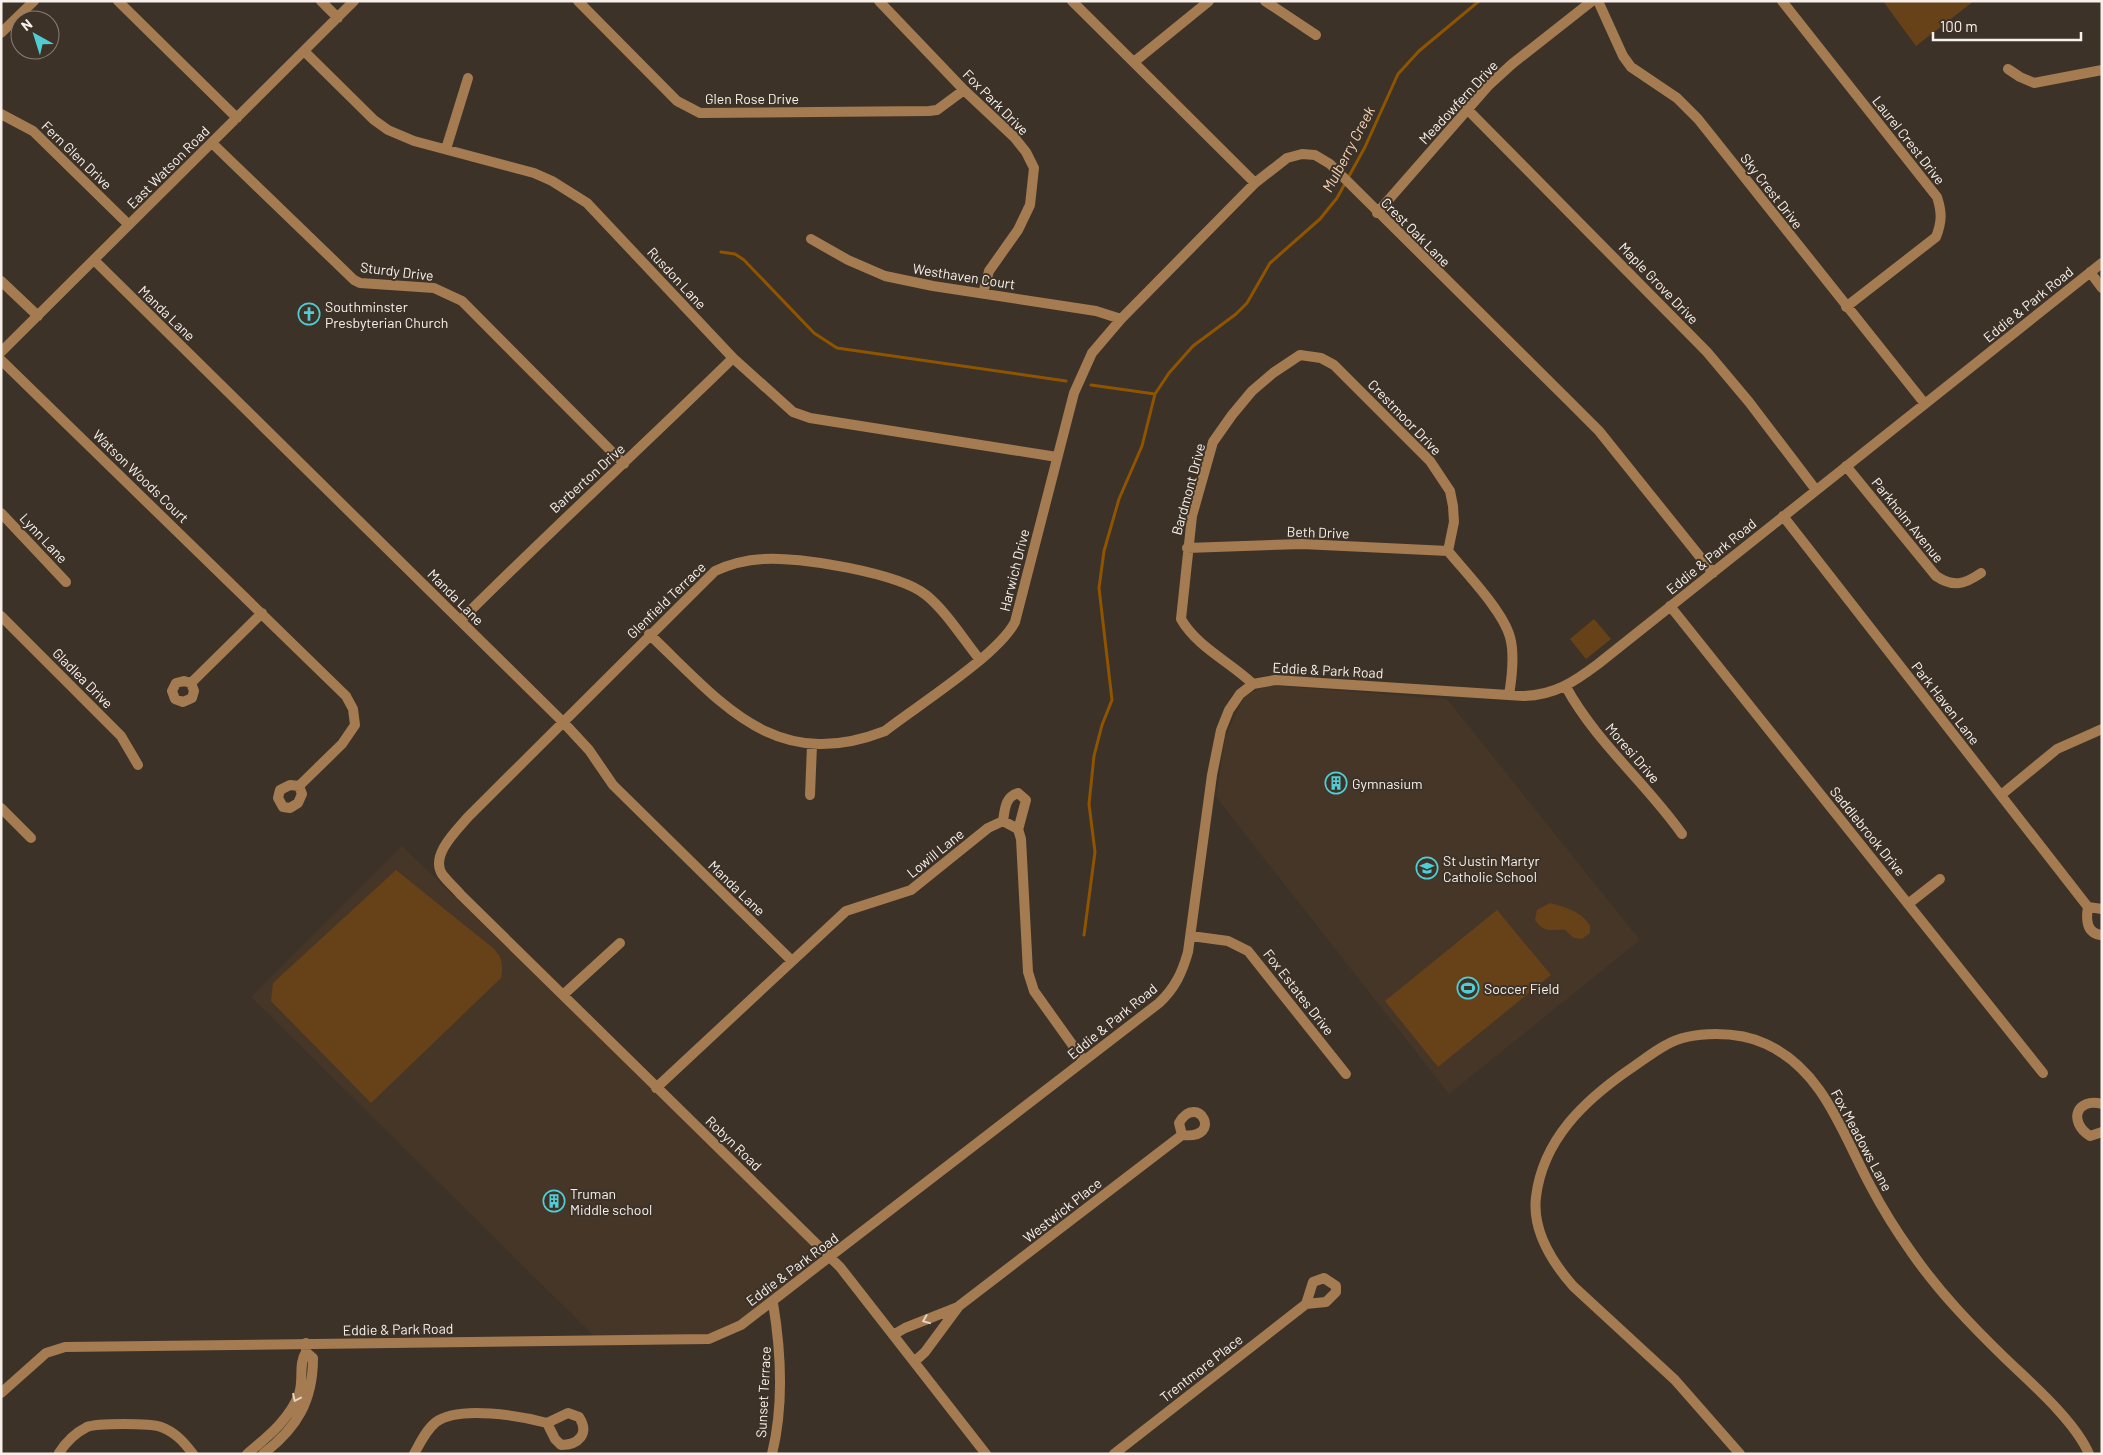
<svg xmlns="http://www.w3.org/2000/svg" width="2103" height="1455" font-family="Barlow,sans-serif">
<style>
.built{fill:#463627}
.green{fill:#674219}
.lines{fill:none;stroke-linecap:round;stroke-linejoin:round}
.stream{stroke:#8f5400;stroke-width:3}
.minor{stroke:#a57b51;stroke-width:10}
.oneway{stroke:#e3d4c4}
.labels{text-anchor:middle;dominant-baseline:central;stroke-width:4;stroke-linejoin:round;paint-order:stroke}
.street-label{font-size:14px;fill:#f8f1eb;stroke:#3c3228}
.poi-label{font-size:14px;fill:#f8f1eb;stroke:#3c3228;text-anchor:start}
.water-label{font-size:15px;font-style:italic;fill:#f6d4b4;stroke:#3c3228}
</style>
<rect width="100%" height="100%" fill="#3c3228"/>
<!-- built -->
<path class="built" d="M1268,685L1447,699L1640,940L1449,1094L1216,797L1225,737L1245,695Z
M402,846L830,1258L741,1321L708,1335L598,1340L251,997Z"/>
<!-- green -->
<path class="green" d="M1883,1H1974L1916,46Z
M1594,619L1611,639L1586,659L1570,639Z
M396,870L493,948C503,958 503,965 501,978L371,1103L271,1001L273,983Z
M1550,903C1565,907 1583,912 1590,926V933L1582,939L1574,938L1565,930C1551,929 1544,934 1535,920L1537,910Z
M1497,910L1551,975L1438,1067L1385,1001Z"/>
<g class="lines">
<!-- stream -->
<path class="stream" d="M721,252L735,254L744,260L814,333L837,348L1066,381
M1091,385L1155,394
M1084,935L1095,852L1089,804L1094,756L1102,725L1112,700L1099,588L1104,551L1119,499L1142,446L1155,394L1169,373L1193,346L1236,314L1247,303L1270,263L1320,219L1337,198L1365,147L1398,74L1419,51L1479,1"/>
<!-- minor -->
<path class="minor" d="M118,1L237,118
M321,1L338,18
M578,1L677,101L700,113L929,111L937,110L964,90
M879,1L964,90L1014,137L1026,152L1034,168L1030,205L1018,230L989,271L983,293
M1072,1L1255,183
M1265,1L1316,35
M1598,1L1623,56L1631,67L1677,98L1698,119L1925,404
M1782,1L1937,197C1942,212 1942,222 1936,237L1846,307
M1,33L34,1
M304,51L374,120L388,130L414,141L534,173L552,181L587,203L733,358L793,412L810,418L1057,457
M1134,62L1209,1
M2008,69L2020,77L2034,83L2102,70
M1467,109L1707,352L1749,402L1816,490
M1,114L33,131L129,225
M212,143L354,280L360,283L434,288L462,301L624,464
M446,149L468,78
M1377,213L1489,85L1512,64L1592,1
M811,239L848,260L885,276L933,286L1096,311L1121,319
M94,260L564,723L589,750L613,785L791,960
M2090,272L2102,288
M1,281L38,316
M1,352L354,1
M1,360L346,696L353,709L355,725L342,744L299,786
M1846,466L1936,576C1954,588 1965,584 1981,573
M1,513L66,582
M1783,516L2088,907C2086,919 2086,934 2102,935
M1187,548L1302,544L1448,551
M1670,606L2043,1073
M1,616L121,736L138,765
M461,620C550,531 643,446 733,358
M649,634C722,703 774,774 885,731C917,706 998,655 1015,622L1074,393L1092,353L1121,319L1255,183L1287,158L1302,154L1315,155L1330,164L1566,398L1599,431L1713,573
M980,660C964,640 945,610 926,595C899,573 798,556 763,559C746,560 730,564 715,571L468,817C457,830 430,855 442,874C447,881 455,888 461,895L840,1267L986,1454
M191,683L194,691L192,698L183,702L175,699L172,691L176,683L184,681L191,683L262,613
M1253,684C1230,662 1197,647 1181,619L1192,516L1213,442L1232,415L1252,391L1273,373L1300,355L1321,358L1334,365L1430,461L1450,491L1453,506L1454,522L1448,551C1466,573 1503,611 1510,637C1515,655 1512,677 1509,695
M1566,687C1596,742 1646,783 1682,834
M290,785L299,786L302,794L298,803L290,808L283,807L278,798L280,790Z
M810,795L812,745
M2001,795L2057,749L2102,729
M1,808L31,838
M1003,821C1005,809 1005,797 1018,793L1026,800L1018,830
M1908,904L1940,879
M2088,907L2102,909
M1191,936L1228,941L1248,951L1346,1074
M563,995L620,943
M656,1088L846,911L911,890L988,828L1003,821L1018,829L1021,839L1028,972L1034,991L1084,1061
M2102,1104C2076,1097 2068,1122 2090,1136L2102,1132
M893,1335L905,1328L958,1307
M914,1362L925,1352L959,1306L1182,1135C1225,1140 1198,1091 1179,1123L1182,1135
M1,1393L46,1353L65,1347L709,1339L741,1325L1159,1003C1175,988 1182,973 1188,952L1212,775L1221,730L1229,710L1240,694L1253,684L1275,680L1524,696C1555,695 1574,682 1598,664L2102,263
M568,1413L579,1417C590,1434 578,1445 561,1445L555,1439L547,1423Z
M59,1453C66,1442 75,1433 87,1427C97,1423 150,1423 161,1427C175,1432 184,1442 193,1454
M247,1454C267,1437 289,1420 299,1394C304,1380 298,1364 306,1352
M263,1454C297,1428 313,1401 313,1358L306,1352V1343
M414,1454C420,1443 426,1430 436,1422C459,1405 521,1416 547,1423
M772,1454C784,1405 781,1351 773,1303
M1114,1454L1306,1304L1313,1282L1324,1278L1336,1286V1292L1326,1302L1306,1304
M1740,1454L1675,1380L1573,1286C1552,1262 1532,1230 1536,1197C1543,1139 1585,1100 1630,1069C1642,1061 1653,1052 1666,1045C1692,1030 1739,1031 1766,1044C1824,1071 1842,1133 1870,1185C1882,1208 1897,1232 1912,1253C1939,1292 1972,1326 2006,1359C2032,1384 2075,1421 2089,1454"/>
</g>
<!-- one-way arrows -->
<defs><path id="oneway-chevron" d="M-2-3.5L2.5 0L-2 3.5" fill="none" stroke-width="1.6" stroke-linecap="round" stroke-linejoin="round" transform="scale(1.25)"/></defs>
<g class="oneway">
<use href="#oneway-chevron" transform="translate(926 1320) rotate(158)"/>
<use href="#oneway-chevron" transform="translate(296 1398) rotate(115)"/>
</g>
<!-- icons -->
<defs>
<g id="church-ring" transform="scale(1.125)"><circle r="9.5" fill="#3c3228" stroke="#51ccd3" stroke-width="1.5"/><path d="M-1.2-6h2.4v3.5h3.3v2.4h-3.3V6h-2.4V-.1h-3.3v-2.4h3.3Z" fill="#51ccd3"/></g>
<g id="building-ring" transform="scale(1.125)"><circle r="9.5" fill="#3c3228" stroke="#51ccd3" stroke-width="1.5"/><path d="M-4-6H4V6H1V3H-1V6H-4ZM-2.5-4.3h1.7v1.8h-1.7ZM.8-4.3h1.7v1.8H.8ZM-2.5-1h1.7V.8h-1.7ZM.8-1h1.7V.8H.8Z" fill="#51ccd3"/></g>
<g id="school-ring" transform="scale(1.125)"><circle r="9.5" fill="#3c3228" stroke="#51ccd3" stroke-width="1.5"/><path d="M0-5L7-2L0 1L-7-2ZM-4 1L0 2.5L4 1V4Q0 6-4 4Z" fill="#51ccd3"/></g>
<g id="stadium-ring" transform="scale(1.125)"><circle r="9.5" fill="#3c3228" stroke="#51ccd3" stroke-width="1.5"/><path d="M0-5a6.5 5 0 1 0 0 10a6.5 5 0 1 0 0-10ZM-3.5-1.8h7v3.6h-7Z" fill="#51ccd3"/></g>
</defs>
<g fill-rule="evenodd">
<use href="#church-ring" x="309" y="314"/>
<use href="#building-ring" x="1336" y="783"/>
<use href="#school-ring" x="1427" y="868"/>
<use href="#stadium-ring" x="1468" y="988"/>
<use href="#building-ring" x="554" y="1201"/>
</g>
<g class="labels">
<!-- street labels -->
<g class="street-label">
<text x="752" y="98">Glen Rose Drive</text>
<text transform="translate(996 102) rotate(45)">Fox Park Drive</text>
<text transform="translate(1458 102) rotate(-47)">Meadowfern Drive</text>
<text transform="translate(1909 140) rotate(52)">Laurel Crest Drive</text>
<text transform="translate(77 155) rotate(44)">Fern Glen Drive</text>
<text transform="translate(168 167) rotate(-45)">East Watson Road</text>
<text transform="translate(1772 191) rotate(52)">Sky Crest Drive</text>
<text transform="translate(1416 232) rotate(45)">Crest Oak Lane</text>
<text transform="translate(397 271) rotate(7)">Sturdy Drive</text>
<text transform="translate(964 276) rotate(9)">Westhaven Court</text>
<text transform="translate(677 278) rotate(47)">Rusdon Lane</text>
<text transform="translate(1659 283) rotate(46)">Maple Grove Drive</text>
<text transform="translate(2028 304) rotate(-39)">Eddie &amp; Park Road</text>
<text transform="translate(167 313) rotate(44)">Manda Lane</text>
<text transform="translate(1405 417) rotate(46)">Crestmoor Drive</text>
<text transform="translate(141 476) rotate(44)">Watson Woods Court</text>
<text transform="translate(587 478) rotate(-42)">Barberton Drive</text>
<text transform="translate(1188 489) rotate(-75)">Bardmont Drive</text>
<text transform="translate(1908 520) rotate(51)">Parkholm Avenue</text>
<text transform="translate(1318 532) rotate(2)">Beth Drive</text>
<text transform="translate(44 538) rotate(47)">Lynn Lane</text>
<text transform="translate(1711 556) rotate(-39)">Eddie &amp; Park Road</text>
<text transform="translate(1014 570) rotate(-76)">Harwich Drive</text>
<text transform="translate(456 597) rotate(45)">Manda Lane</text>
<text transform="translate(666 600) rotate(-44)">Glenfield Terrace</text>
<text transform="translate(1328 670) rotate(3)">Eddie &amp; Park Road</text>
<text transform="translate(83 678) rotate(45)">Gladlea Drive</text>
<text transform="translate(1946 703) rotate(52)">Park Haven Lane</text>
<text transform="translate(1633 753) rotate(49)">Moresi Drive</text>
<text transform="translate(1868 831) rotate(51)">Saddlebrook Drive</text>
<text transform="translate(935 853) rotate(-39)">Lowill Lane</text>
<text transform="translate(737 888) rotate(44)">Manda Lane</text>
<text transform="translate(1299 992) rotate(52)">Fox Estates Drive</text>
<text transform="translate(1112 1021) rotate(-39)">Eddie &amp; Park Road</text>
<text transform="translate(1862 1140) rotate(62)">Fox Meadows Lane</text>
<text transform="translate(734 1143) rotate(44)">Robyn Road</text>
<text transform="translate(1062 1210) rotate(-38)">Westwick Place</text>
<text transform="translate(792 1269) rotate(-37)">Eddie &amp; Park Road</text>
<text transform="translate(398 1329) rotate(-1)">Eddie &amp; Park Road</text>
<text transform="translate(1201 1368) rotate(-38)">Trentmore Place</text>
<text transform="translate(763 1392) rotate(-87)">Sunset Terrace</text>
</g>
<!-- poi labels -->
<g class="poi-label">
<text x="325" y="306">Southminster<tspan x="325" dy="16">Presbyterian Church</tspan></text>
<text x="1352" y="783">Gymnasium</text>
<text x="1443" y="860">St Justin Martyr<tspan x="1443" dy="16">Catholic School</tspan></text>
<text x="1484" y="988">Soccer Field</text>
<text x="570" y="1193">Truman<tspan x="570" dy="16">Middle school</tspan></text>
</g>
<!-- water labels -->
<g class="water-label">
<text transform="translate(1348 149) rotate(-62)">Mulberry Creek</text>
</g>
</g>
<!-- border -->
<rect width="2103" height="1455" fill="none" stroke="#f8f1eb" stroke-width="5"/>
<!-- north arrow -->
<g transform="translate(35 35) rotate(321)"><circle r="24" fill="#3c3228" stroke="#877e76"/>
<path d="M0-4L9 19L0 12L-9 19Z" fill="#51ccd3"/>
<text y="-8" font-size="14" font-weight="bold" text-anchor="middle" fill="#f8f1eb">N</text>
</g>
<!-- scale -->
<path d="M1933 32v8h148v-8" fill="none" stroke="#f8f1eb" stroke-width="2.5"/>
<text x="1940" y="32" font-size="15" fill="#f8f1eb" stroke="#3c3228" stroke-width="4" paint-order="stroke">100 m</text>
</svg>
